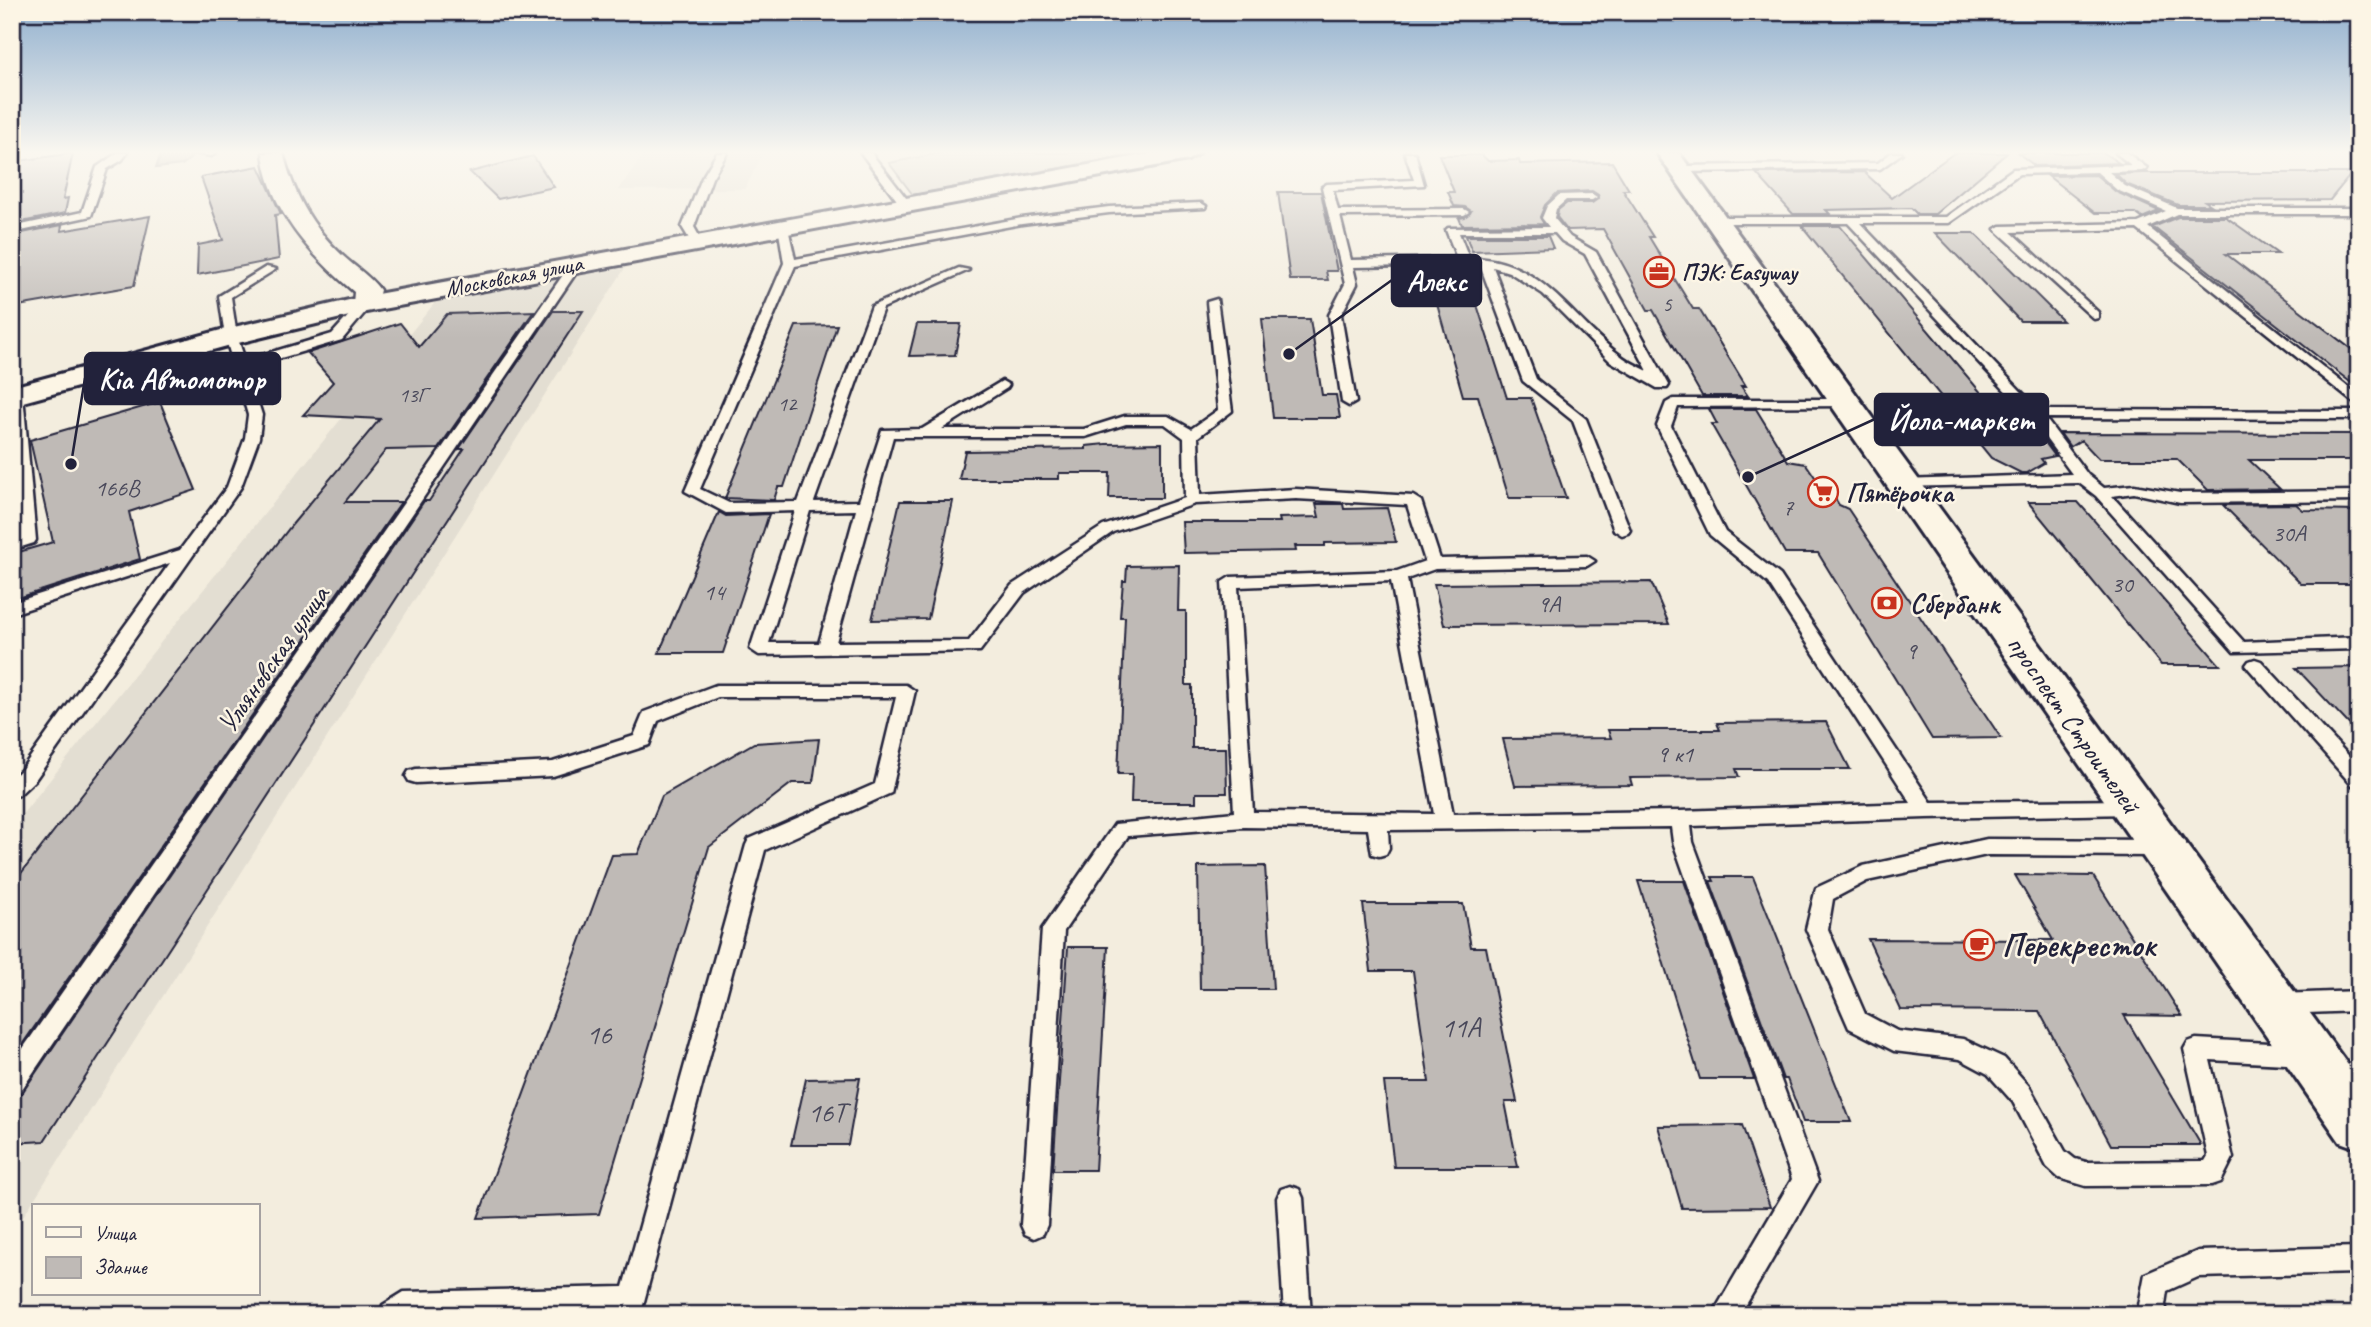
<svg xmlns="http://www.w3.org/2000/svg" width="2371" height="1327" font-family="Caveat,sans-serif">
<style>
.built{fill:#e3ded2}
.green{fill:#d4cfc6;stroke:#7b7880;stroke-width:2}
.water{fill:#aca7a6;stroke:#75727b;stroke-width:2}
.building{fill:#bfbab6;stroke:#22223b;stroke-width:2}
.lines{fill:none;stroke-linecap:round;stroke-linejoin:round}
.service-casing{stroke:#22223b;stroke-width:5}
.minor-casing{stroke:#22223b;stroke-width:5}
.secondary-casing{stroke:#22223b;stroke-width:6}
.service{fill:#fcf5e5;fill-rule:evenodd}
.minor{fill:#fcf5e5;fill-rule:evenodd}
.secondary{fill:#fcf5e5;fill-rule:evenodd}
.labels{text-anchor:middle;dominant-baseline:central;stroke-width:5;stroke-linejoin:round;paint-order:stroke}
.far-number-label{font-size:21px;fill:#49485a}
.far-poi-label{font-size:23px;font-weight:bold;fill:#22223b;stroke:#fcf5e5;text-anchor:start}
.far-street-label{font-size:23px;fill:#22223b;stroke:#fcf5e5}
.number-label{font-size:24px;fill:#49485a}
.poi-label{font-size:28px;font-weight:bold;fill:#22223b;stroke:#fcf5e5;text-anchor:start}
.street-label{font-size:28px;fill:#22223b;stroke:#fcf5e5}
.near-number-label{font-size:28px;fill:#49485a}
.near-poi-label{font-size:33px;font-weight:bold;fill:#22223b;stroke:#fcf5e5;text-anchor:start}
.leader{fill:none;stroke:#22223b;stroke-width:2.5}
.callout-dot{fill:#22223b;stroke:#fcf5e5;stroke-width:2.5}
.callout{fill:#22223b;stroke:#22223b;stroke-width:2.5}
.callout-label{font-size:30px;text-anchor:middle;font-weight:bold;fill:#fff}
</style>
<rect width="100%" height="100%" fill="#f3edde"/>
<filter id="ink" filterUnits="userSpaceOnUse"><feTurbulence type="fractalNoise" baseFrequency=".0143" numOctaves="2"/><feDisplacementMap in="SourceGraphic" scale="14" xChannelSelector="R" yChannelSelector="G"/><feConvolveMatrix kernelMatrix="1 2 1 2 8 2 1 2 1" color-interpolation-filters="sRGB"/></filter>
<g filter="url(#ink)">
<!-- built -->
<path class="built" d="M645,153H763L745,189L618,190Z
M625,268L12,1234V827L437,300Z"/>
<!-- green -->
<path class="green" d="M941,153H1146L913,195L889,163Z"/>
<!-- water -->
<path class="water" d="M161,153H192L191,158L182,165L156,168Z"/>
<!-- building -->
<path class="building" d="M73,153L63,199L68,198L65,213L12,224V162Z
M1954,153H2007L1935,214H1917L1911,208L1826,210L1830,214H1793L1756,173L1864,172L1892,198Z
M2018,153H2104L2119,163L2035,166Z
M1439,155H1482L1488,161L1519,160L1520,164L1612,162L1629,190H1623L1653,237H1649L1693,309H1699L1746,386H1741L1748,396H1702L1653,310H1648L1603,229L1567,230L1557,217L1558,210L1567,203H1592L1599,198L1598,195L1592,191L1557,193L1545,205L1540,217L1544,224L1462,225L1459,218L1465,217L1471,211L1465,207L1454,206L1448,192H1454Z
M533,156L554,187L498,199L470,172Z
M259,166L281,214L275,215L279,259L197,275L198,245L223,240L201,177Z
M2143,173H2352L2330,200L2205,201L2211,205H2178L2126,184L2116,174Z
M2096,175L2116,192L2159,211L2142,218L2135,213H2095L2048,176Z
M1278,192H1321L1337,271H1326L1328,280H1290Z
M150,216L134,286L12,307V235L62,225L61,231Z
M2178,217H2226L2278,254H2226L2359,355V389L2153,227Z
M1802,226H1840L2015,433H2038L2055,456L2041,459L2044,463L2027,473H2021L1991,458Z
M1935,233H1974L2063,321H2020Z
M1466,236H1548L1553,248L1472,251Z
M1429,276L1468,277L1507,398H1531L1566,498H1509L1478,396H1463Z
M534,311L438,449L386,450L345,502H401L12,1059V885L291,526L380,419L303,415L333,382L308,353L400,323L419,347L447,314Z
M553,311H583L44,1141L12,1143V1097L22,1093L424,501H429L464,449H459Z
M1262,319H1310L1322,395H1336L1340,418H1273Z
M917,324H961L955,355L909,356Z
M837,325L784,487H778L774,500L725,498L796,326Z
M160,402L196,490L129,512L140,559L12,600V554L53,542L30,440Z
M1709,409H1756L1788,461L1806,464L1819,483L1828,487L1839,505L1848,509L2001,738L1932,739L1818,553H1785L1711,424H1717Z
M2060,433L2359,434V460H2249L2280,489L2208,490L2177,459H2099L2081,440L2070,447Z
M1162,443V498H1109L1110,473H1059V479H959L965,451L1086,449V446L1106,444Z
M900,501H953L928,619L872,620Z
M2028,502H2078L2220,665H2161Z
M1316,504H1343L1344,509L1387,508L1396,542L1325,543V546H1295L1296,551L1184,553L1182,522H1280L1279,518L1319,517Z
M2296,504L2303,510L2359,511V584H2301L2223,505Z
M719,512L726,516L769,514L723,653H659Z
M1179,565L1178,611H1186V685H1192V748H1226L1227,793H1196V802H1131L1132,774H1118L1125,617H1120L1123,581H1126L1127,566Z
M1651,582L1669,624L1444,625L1434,584Z
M2359,667V735L2296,668Z
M1826,722L1850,769H1736L1739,777L1630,778L1632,785L1515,786L1503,739L1611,738L1608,730H1720L1717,723Z
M819,739L813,783H792L709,847L599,1214L478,1218L612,855L638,854L662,796L754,743Z
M1265,866L1273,989H1200L1198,867Z
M2015,875L2093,876L2182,1016L2124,1015L2201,1145H2111L2039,1011L1901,1010L1868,939L2053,940Z
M1712,877H1753L1851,1122H1803L1787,1079H1783L1710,881H1714Z
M1638,881H1684L1754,1079H1700Z
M1363,904H1463L1471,947H1486L1517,1102H1505L1518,1167H1394L1384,1082H1429L1413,971H1371Z
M1068,947H1108L1095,1170H1053Z
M860,1078L848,1145H791L806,1079Z
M1742,1125L1770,1207L1682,1208L1658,1126Z"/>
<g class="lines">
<!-- service casing -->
<g class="service-casing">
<path id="service" d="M117,153H127L122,160L107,169L91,216L12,233V227L82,212L97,167Z
M194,153H216L211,156Z
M717,153H727L712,178L694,227L703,243L697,246L693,245L682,227L702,178Z
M861,153H871L910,203V207H902Z
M1405,153H1415L1424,185L1333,190L1338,210L1464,209L1469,212L1464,215L1340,216L1351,260L1457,258L1446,230L1448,228L1549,227L1542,218L1547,206L1559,195L1592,194L1597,197L1592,200H1566L1556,209L1554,218L1570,237L1596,252L1669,385L1667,388H1657L1610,361L1543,294L1509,272L1493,267L1536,379L1586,419L1630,530L1628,533L1622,535L1614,530L1573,421L1523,381L1480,265L1353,267L1357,284L1341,315L1356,402L1349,406L1342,402L1329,315L1345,284L1322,187L1327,184L1414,180ZM1459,233H1555L1562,241L1585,254L1648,371C1639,366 1628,362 1620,355C1570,318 1539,256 1469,258Z
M1891,153H1902L1880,169L1680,172L1675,169L1680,166L1878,163Z
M2116,153H2127L2147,168L2142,171L2109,172L2125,186L2177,208H2351L2359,202V212L2354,214H2177L2148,227L2359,396V407L2137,229L2011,232L2098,312V318L2094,319L1995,229L2001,226L2138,223L2166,211L2117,190L2097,172L2019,174L1949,223H1860L2039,410L2359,411V419L2045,418L2088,475L2104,488L2134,485L2180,493L2359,491V501L2180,503L2134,493L2112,496L2244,642L2359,637V649L2234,652L2096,496L2079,483L1899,487V481L1904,480L2072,474L2030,417L1848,223H1716L1710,220L1716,217H1946L2013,169L2131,165Z
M1201,203L1206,206L1205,208L1109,213L1022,224L795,266L700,489L729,503L798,502L872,306L959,268L969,270L883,308L814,502L859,501L882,430L922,429L1002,381L1009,385L1007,388L942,429H1084L1125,416H1168L1191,429L1218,410L1207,302L1217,299L1232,411L1198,437L1200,495L1296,489L1413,496L1421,501L1440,559L1587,556L1595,561L1587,566L1435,569L1407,579L1453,814L1680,811L1911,803L1768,583L1710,535L1657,426L1666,403L1673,399H1846L1851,400V406L1678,407L1671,426L1725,532L1780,575L1931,802L2133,800L2140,802L2143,807L2140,812L2133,814L1926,818L1691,826L1693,842L1818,1181L1740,1315H1712L1792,1179L1673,842L1671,827L1388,830L1389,848L1386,854L1379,856L1372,854L1368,829L1244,827L1128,836L1064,931L1047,1225L1043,1234L1034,1238L1025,1234L1021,1225L1042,929L1115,824L1234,812L1222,582L1230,577L1397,571L1425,561L1407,505L1296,499L1195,504L1113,532L1024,593L980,651L759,655L750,649L795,511L726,513L685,491L784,263L778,226L788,228L795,259L1022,218L1109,207ZM1126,424H1165L1184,438L1185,498L1103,526L1012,585L969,641L836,642L893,437H1085ZM856,510L819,643H769L810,511ZM1391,581L1434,814L1253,812L1238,587Z
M572,262L582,264L20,1092L12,1095V1064Z
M266,267L276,269L231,297L237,336L245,360L332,334L362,301L372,304L342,340L247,368L262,415L259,438L241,487L35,780L19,795L12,797V778L21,770L170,563L12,614V603L180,550L227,487L245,438L248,415L225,336L219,296Z
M16,391L23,395L36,540L34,543L12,550V540L20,537L12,435V392Z
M2255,659L2261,661L2359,767V787L2352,785L2249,669L2246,665L2249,661Z
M716,685H906L915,691L891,793L765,850L642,1309L633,1313L380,1315L383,1305L404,1292L623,1287L746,845L749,839L875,784L896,697H718L658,721L649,745L553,776L416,783L409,781L406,776L409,771L416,769L553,762L634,736L644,712Z
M1987,839L2160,840L2167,842L2170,848L2167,854L2160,856L1987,855L1867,881L1833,899L1828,929L1865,1014L1897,1031L1963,1039L2004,1058L2029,1086L2065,1151L2075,1159L2086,1162L2205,1161L2208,1156L2184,1049L2188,1042L2196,1039L2303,1045L2311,1048L2315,1055L2311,1062L2303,1065L2210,1060L2233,1158L2221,1182L2212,1185L2086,1186L2059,1178L2047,1167L2013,1102L1988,1074L1960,1059L1894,1051L1849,1028L1806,929L1816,888L1863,866Z
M2359,991V1011L2280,1014L2272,1011L2269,1004L2272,997L2280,994Z
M1290,1186L1299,1189L1303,1198L1311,1315H1284L1277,1198L1281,1189Z
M2359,1247V1273L2198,1277L2167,1291L2165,1305L2168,1315H2141L2139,1305L2145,1274L2198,1251Z"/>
</g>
<!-- minor casing -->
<g class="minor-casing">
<path id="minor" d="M263,153H283C294,195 311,226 343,256C355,267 371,277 380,290L375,309H357L353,304L354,292C311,255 270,212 263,153Z"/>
</g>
<!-- secondary casing -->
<g class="secondary-casing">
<path id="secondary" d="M1154,153H1199L1188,160L366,312L238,343L12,405V387L221,330L366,296Z
M1657,153H1679L2359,1080V1149L2340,1142Z"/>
</g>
<!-- service -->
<use href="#service" class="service"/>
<!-- minor -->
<use href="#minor" class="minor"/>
<!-- secondary -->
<use href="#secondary" class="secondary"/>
</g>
</g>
<!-- sky -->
<linearGradient id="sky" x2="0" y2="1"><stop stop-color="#90afce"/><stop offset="0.45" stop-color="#faf7f0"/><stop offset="1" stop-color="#faf7f0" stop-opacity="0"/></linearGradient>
<rect width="2371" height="338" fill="url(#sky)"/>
<!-- icons -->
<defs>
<g id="office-ring" transform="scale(1.575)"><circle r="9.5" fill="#fcf5e5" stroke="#c8321e" stroke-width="1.5"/><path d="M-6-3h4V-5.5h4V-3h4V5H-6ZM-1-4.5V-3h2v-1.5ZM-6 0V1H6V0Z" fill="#c8321e"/></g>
<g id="supermarket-ring" transform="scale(1.575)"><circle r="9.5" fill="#fcf5e5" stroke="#c8321e" stroke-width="1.5"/><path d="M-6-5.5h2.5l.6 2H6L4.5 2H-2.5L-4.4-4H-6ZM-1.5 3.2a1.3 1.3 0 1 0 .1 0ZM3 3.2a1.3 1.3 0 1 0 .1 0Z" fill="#c8321e"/></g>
<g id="bank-ring" transform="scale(1.575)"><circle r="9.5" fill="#fcf5e5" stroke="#c8321e" stroke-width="1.5"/><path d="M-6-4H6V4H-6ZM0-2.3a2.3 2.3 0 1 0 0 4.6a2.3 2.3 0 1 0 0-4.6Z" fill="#c8321e"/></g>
<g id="cafe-ring" transform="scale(1.575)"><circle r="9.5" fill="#fcf5e5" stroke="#c8321e" stroke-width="1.5"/><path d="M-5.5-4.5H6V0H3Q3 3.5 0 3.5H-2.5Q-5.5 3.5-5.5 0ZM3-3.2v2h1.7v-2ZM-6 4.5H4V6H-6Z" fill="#c8321e"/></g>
</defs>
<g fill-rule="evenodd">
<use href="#office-ring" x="1659" y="272"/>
<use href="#supermarket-ring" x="1823" y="492"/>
<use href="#bank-ring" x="1887" y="603"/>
<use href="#cafe-ring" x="1979" y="945"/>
</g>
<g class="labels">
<!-- far-number labels -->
<g class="far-number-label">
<text x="1667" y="304">5</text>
<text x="413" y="395">13Г</text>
<text x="787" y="404">12</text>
</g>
<!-- far-poi labels -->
<g class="far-poi-label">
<text x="1682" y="272">ПЭК: Easyway</text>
</g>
<!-- far-street labels -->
<g class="far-street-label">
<text transform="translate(514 276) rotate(-11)">Московская улица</text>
</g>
<!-- number labels -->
<g class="number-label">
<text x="117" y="488">166В</text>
<text x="1788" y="507">7</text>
<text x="2289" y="533">30А</text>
<text x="2122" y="584">30</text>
<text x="714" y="592">14</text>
<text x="1549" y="604">9А</text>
<text x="1911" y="651">9</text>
<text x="1675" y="754">9 к1</text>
</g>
<!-- poi labels -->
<g class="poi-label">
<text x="1846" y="492">Пятёрочка</text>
<text x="1910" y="603">Сбербанк</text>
</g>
<!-- street labels -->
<g class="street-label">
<text transform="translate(273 659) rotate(-55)">Ульяновская улица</text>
<text transform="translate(2074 724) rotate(55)">проспект Строителей</text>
</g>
<!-- near-number labels -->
<g class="near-number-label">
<text x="1461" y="1027">11А</text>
<text x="599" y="1034">16</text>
<text x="827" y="1112">16Т</text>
</g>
<!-- near-poi labels -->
<g class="near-poi-label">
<text x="2002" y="945">Перекресток</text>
</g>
</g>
<!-- callouts -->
<path class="leader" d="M1289 354L1392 280M71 464L85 378M1748 477L1875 419"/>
<g class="callout-dot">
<circle cx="1289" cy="354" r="7"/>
<circle cx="71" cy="464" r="7"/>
<circle cx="1748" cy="477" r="7"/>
</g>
<g class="callout">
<rect x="1392" y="255" width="89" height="51" rx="7"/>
<rect x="85" y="353" width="195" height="51" rx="7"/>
<rect x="1875" y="394" width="173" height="51" rx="7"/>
</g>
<g class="callout-label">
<text x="1437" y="291">Алекс</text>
<text x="182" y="389">Kia Автомотор</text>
<text x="1961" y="430">Йола-маркет</text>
</g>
<!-- margin -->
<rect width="2371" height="1327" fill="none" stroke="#fcf5e5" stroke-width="42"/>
<rect x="21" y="21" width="2329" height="1285" fill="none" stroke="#22223b" stroke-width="2.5" filter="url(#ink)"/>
<!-- legend -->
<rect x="32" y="1204" width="228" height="91" fill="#fcf5e5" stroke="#a5a1a1" stroke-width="2"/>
<rect x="46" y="1227" width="35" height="10" fill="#fcf5e5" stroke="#a5a1a1" stroke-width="2"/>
<text x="94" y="1240" font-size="21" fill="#22223b">Улица</text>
<rect x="46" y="1257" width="35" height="21" fill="#bfbab6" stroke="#a5a1a1" stroke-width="2"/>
<text x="94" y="1274" font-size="21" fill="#22223b">Здание</text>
</svg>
